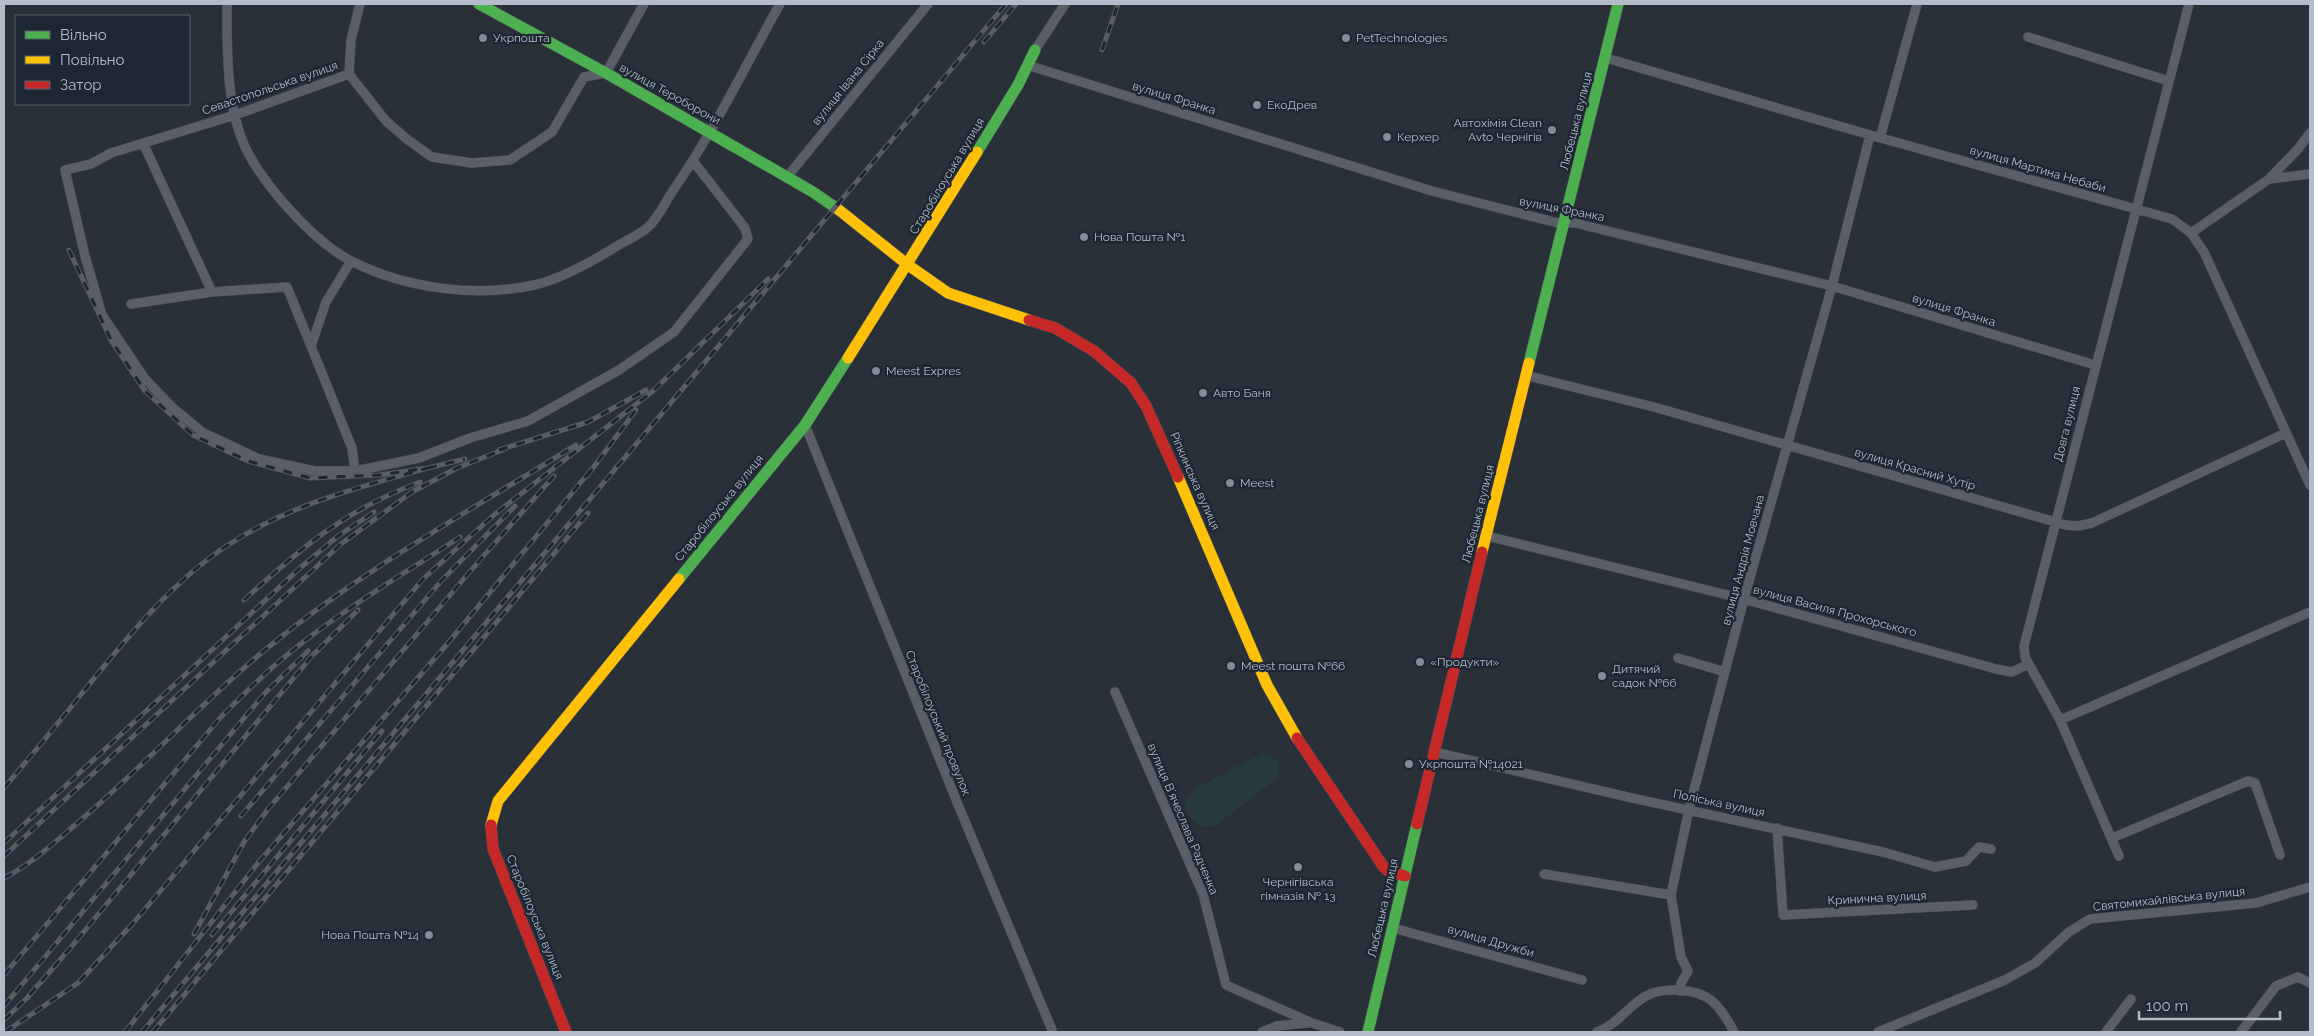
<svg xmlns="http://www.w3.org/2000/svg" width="2314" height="1036" font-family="Raleway,sans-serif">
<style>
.green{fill:#273a3e}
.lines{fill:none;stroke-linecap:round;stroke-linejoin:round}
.street-casing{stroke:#484c53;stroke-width:10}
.fast-casing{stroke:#484c53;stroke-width:12}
.slow-casing{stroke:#484c53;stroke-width:12}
.jam-casing{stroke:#484c53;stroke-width:12}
.street{stroke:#5a5e66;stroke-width:9}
.fast{stroke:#4caf50;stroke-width:11}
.slow{stroke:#ffc107;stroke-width:11}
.jam{stroke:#c62828;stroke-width:11}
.rail-casing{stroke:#595d64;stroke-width:5}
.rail{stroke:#1d2633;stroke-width:3;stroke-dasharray:9;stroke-linecap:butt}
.poi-dot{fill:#848b96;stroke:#1d2633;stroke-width:2}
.labels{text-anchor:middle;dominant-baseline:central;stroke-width:4.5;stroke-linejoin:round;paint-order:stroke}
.poi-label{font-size:12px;fill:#b4bcc9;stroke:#1d2633;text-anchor:start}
.street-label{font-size:12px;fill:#b4bcc9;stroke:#1d2633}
</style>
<rect width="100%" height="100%" fill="#2a3038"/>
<!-- green -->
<path class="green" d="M1263,753L1272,756L1279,764L1278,778L1219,823C1215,825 1211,827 1207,827C1194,827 1182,810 1187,797C1189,794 1193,790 1196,788Z"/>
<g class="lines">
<!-- street casing -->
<g class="street-casing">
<path id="street" d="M227,4C227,50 226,109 247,151C267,189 315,243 353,262C406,288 475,298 534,285C562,279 593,261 617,246C627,240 639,235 647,228C657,220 664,205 670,195C712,135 744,68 780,4
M360,4L351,40L349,74L386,121L408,140L432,157L472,163L510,160L552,132L584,77L606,73L644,4
M2028,37L2169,81
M1035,50L1065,4
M1606,58L1870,135L2172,219L2191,233L2204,252L2310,485
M1027,65L1432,191L1554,222L1563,224L1571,222L1832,286L2095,365
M349,74L235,115L111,153L91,164L65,170L85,256L102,315L145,379L172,407L202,432L259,459L315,471H355
M1880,138L1917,4
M787,177L928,4
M2269,179L2310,174
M2191,233L2269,179L2298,149L2310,133
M351,261L326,302L311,346L352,448L355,471L419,458L470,438L528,421L619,370L674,332L748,239L745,228L693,161
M212,292L287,287L311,346
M131,304L212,292L143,143
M1525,375L1654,407L2066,525L2078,526L2092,523L2286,433
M805,425L959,807L1052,1030
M1487,536L1744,599L1996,669L2012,672L2029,664
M1678,658L1725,672
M1115,692L1203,894L1226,985L1312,1023L1340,1032
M2060,720L2310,612
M1435,752L1632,798L1883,852L1935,867L1966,861L1979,847L1991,849
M1777,828L1783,915L1973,905
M2112,838L2248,781L2255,783L2280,855
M2119,856L2060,720L2025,657L2024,646L2189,4
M1544,874L1671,895
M1393,928L1582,980
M1680,991L1681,983L1688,971L1681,957L1671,895L1689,809L1744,599L1832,286L1870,135
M1262,1032L1277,1026L1307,1023
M1597,1032C1617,1025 1628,1006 1646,996C1663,987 1697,988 1712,1001C1721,1009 1729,1022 1734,1032
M1878,1032L2005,980L2035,963L2069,932L2090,919L2256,903L2310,887
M2106,1032L2131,999
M2241,1032L2276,986L2298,977L2310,983"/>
</g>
<!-- fast casing -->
<g class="fast-casing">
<path id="fast" d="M479,4L606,73L813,192L839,210
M977,152L1018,85L1035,50
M1529,363L1618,4
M679,579L805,425L848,358
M1368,1032L1417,824"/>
</g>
<!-- slow casing -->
<g class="slow-casing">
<path id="slow" d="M839,210L908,265L948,293L1029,320
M848,358L977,152
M1178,477L1267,685L1297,738
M1482,552L1529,363
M491,825L498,801L679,579"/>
</g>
<!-- jam casing -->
<g class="jam-casing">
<path id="jam" d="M1029,320L1055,328L1094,351L1131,383L1146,406L1178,477
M1297,738L1383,866L1388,871L1405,876
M1417,824L1482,552
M491,825L493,849L566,1032"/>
</g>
<!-- street -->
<use href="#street" class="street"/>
<!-- fast -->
<use href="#fast" class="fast"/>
<!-- slow -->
<use href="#slow" class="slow"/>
<!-- jam -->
<use href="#jam" class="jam"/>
<!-- rail casing -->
<g class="rail-casing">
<path id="rail" d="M984,42L1016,4
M1102,50L1118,4
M499,450L588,422L646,390
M428,468L465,459
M587,476L636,410
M244,600C302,547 345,510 420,482
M4,788C30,757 57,725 83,692C126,639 170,583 228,545C289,505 359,487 428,468L379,475L310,478L248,461L193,435L145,391L111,340L69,250
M241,816L442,580L515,506
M4,843L300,568L338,536L374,512
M4,856L341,544L412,492L457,468L505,449
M4,878C33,863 57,840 82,819C141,768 194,711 253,660C351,576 466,513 576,445
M194,934L244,842L268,809L479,561L554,476
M212,935L382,731
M4,975L220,718C242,696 263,674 287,655C340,611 402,575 460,537
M4,1006L264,694L308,651
M4,1020L27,998L72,946L311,657L358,610
M5,1032L78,983L135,921L423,579L495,514L653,391L768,279
M125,1032L258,863L448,643L591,470
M142,1032L1006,4
M153,1032L588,513"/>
</g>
<!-- rail -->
<use href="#rail" class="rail"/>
</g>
<!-- markers -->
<g class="poi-dot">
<circle cx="483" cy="38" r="5"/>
<circle cx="1346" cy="38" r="5"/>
<circle cx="1257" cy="105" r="5"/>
<circle cx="1552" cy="130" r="5"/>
<circle cx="1387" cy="137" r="5"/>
<circle cx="1084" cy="237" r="5"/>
<circle cx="876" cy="371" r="5"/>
<circle cx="1203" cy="393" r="5"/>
<circle cx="1230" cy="483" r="5"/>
<circle cx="1420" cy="662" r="5"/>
<circle cx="1231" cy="666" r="5"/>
<circle cx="1602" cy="676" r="5"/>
<circle cx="1409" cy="764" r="5"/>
<circle cx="1298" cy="867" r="5"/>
<circle cx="429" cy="935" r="5"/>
</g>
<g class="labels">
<!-- poi labels -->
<g class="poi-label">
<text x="493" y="38">Укрпошта</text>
<text x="1356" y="38">PetTechnologies</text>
<text x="1267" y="105">ЕкоДрев</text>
<text x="1542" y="123" text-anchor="end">Автохімія Clean<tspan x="1542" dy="14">Avto Чернігів</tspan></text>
<text x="1397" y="137">Керхер</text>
<text x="1094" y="237">Нова Пошта №1</text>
<text x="886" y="371">Meest Expres</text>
<text x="1213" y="393">Авто Баня</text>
<text x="1240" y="483">Meest</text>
<text x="1430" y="662">«Продукти»</text>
<text x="1241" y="666">Meest пошта №66</text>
<text x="1612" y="669">Дитячий<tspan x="1612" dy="14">садок №66</tspan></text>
<text x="1419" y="764">Укрпошта №14021</text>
<text x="1298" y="882" text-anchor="middle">Чернігівська<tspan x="1298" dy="14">гімназія № 13</tspan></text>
<text x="419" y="935" text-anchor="end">Нова Пошта №14</text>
</g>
<!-- street labels -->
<g class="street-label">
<text transform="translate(848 82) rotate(-51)">вулиця Івана Сірка</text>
<text transform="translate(270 88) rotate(-19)">Севастопольська вулиця</text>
<text transform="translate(670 94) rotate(29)">вулиця Тероборони</text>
<text transform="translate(1174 98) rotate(17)">вулиця Франка</text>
<text transform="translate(1576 121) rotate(-76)">Любецька вулиця</text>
<text transform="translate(2038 169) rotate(16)">вулиця Мартина Небаби</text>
<text transform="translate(947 176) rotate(-59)">Старобілоуська вулиця</text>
<text transform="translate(1562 209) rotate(11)">вулиця Франка</text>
<text transform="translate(1954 310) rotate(17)">вулиця Франка</text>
<text transform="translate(2067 424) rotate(-76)">Довга вулиця</text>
<text transform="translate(1915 469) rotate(16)">вулиця Красний Хутір</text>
<text transform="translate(1195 481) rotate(66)">Ріпкинська вулиця</text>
<text transform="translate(719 508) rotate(-51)">Старобілоуська вулиця</text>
<text transform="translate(1478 514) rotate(-76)">Любецька вулиця</text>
<text transform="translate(1743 560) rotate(-75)">вулиця Андрія Мовчана</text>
<text transform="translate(1835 611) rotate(15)">вулиця Василя Прохорського</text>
<text transform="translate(938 723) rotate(68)">Старобілоуський провулок</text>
<text transform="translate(1719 803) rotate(12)">Поліська вулиця</text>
<text transform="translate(1183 819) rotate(67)">вулиця Вʼячеслава Радченка</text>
<text transform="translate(1877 898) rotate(-3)">Кринична вулиця</text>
<text transform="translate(2169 899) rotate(-6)">Святомихайлівська вулиця</text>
<text transform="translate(1383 908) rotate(-77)">Любецька вулиця</text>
<text transform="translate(535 917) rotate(68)">Старобілоуська вулиця</text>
<text transform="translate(1491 941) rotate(16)">вулиця Дружби</text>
</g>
</g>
<!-- border -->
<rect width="2314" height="1036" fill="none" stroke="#b4bcc9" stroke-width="10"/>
<!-- legend -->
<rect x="15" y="15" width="175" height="90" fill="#1d2633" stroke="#59626f"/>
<rect x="25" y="31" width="25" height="8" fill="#4caf50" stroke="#59626f"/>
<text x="60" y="40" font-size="15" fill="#b4bcc9">Вільно</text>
<rect x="25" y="56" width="25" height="8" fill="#ffc107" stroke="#59626f"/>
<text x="60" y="65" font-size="15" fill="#b4bcc9">Повільно</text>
<rect x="25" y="81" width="25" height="8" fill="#c62828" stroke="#59626f"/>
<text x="60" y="90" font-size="15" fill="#b4bcc9">Затор</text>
<!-- scale -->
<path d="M2139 1011v8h141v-8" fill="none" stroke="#b4bcc9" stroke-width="2.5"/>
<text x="2146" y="1011" font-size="15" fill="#b4bcc9" stroke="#1d2633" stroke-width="4" paint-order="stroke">100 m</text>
</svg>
